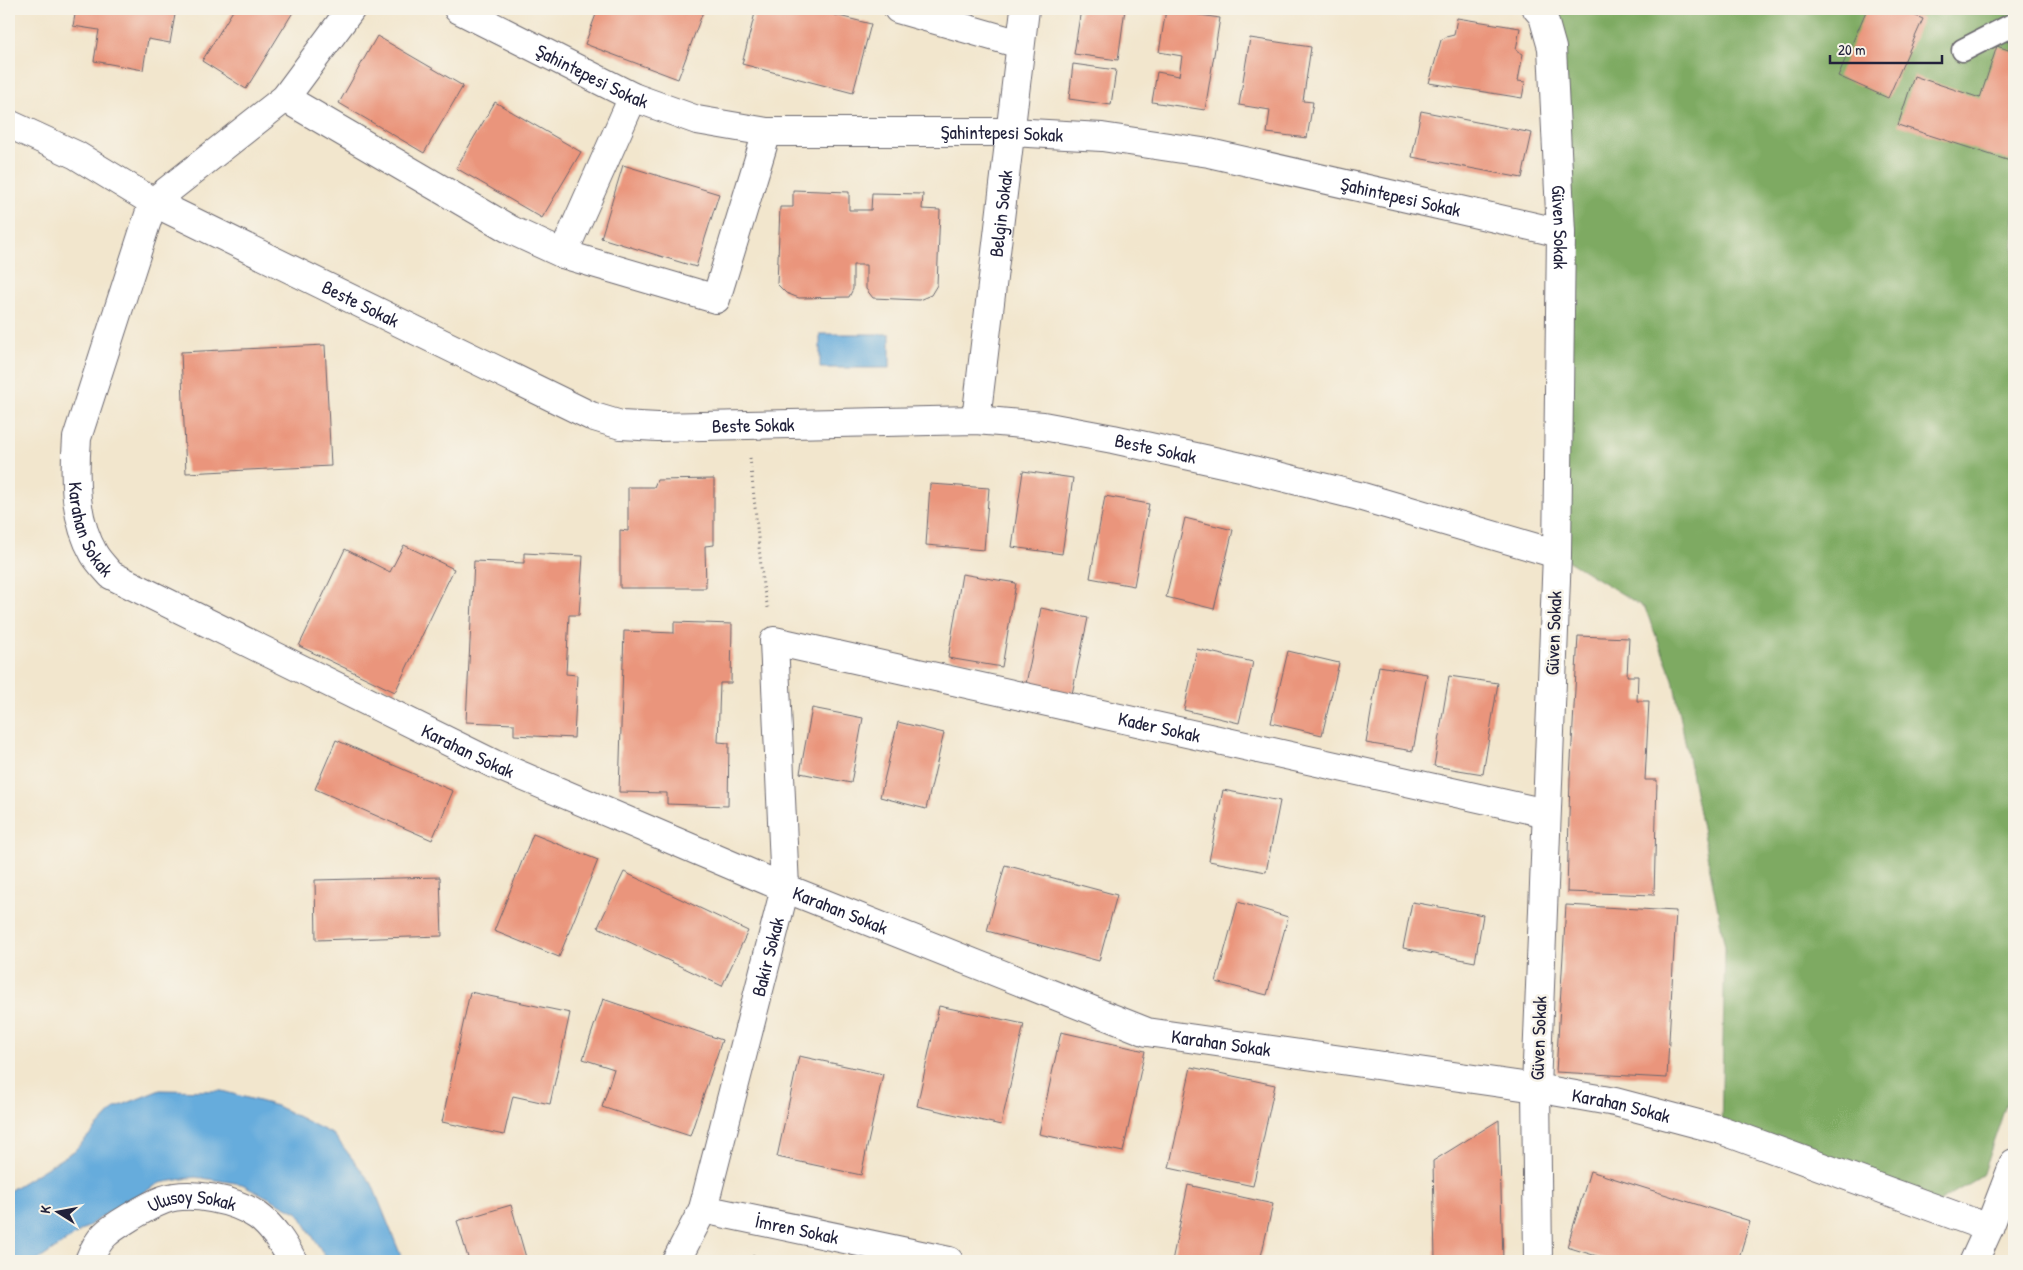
<svg xmlns="http://www.w3.org/2000/svg" width="2023" height="1270" font-family="'Patrick Hand',sans-serif">
<style>
.forest{fill:#7eaa62;stroke:#50664e}
.water{fill:#66acdc;stroke:#44678c}
.building{fill:#ea957c}
.lines{fill:none;stroke-linecap:round;stroke-linejoin:round}
.service-casing{stroke:#6b676e;stroke-width:25}
.minor-casing{stroke:#6b676e;stroke-width:30}
.path{stroke:#6b676e;stroke-width:3;stroke-dasharray:1 4;stroke-linecap:butt}
.service{stroke:#fff;stroke-width:22}
.minor{stroke:#fff;stroke-width:28}
.labels{text-anchor:middle;dominant-baseline:central;stroke-width:5;stroke-linejoin:round;paint-order:stroke}
.street-label{font-size:19px;fill:#22223b;stroke:#f7f3e8}
</style>
<rect width="100%" height="100%" fill="#f7f3e8"/>
<filter id="ink" filterUnits="userSpaceOnUse"><feTurbulence type="fractalNoise" baseFrequency=".02" numOctaves="2"/><feDisplacementMap in="SourceGraphic" scale="10" xChannelSelector="R" yChannelSelector="G"/><feConvolveMatrix kernelMatrix="1 2 1 2 8 2 1 2 1" color-interpolation-filters="sRGB"/></filter>
<filter id="wash" filterUnits="userSpaceOnUse"><feTurbulence type="fractalNoise" baseFrequency=".0096" numOctaves="4" result="noise"/><feDisplacementMap in="SourceGraphic" scale="20" xChannelSelector="R" yChannelSelector="G"/><feGaussianBlur stdDeviation="1.12" result="paint"/><feColorMatrix in="noise" values="0 0 0 0 0 0 0 0 0 0 0 0 0 0 0 0 0 1.4 0 .05"/><feComposite in="paint" operator="in"/></filter>
<g filter="url(#wash)">
<rect width="100%" height="100%" fill="#f2e6cd"/>
<!-- forest -->
<path class="forest" d="M1537,9H2014V1081L1982,1176L1930,1207L1721,1130L1725,947L1673,679L1645,608L1557,554L1561,233Z"/>
<!-- water -->
<path class="water" d="M820,334H890V368H820Z
M160,1090L222,1091L277,1106L334,1135L372,1184L403,1261H328L298,1213L242,1184L195,1177L160,1183L112,1210L37,1261H9V1191L74,1151L115,1108Z"/>
<g id="blocks">
<!-- building -->
<path class="building" d="M76,9H176L170,43L148,39L143,70L94,61L99,30L73,26Z
M234,9H295L246,89L202,61Z
M598,9H704L678,79L585,44Z
M756,9H811L871,24L853,93L742,64Z
M1081,9H1125L1118,60L1074,54Z
M1867,9H1900L1923,19L1888,98L1838,76Z
M1166,10L1220,18L1205,110L1152,102L1157,72L1179,76L1182,56L1159,52Z
M1457,18L1520,28L1516,50L1523,54L1518,81L1525,82L1522,98L1429,83L1441,40L1446,37L1454,35Z
M377,36L463,86L424,153L339,103Z
M1250,38L1311,47L1303,101L1313,102L1307,138L1267,133L1270,110L1239,105Z
M1997,46L2014,52V149L2010,161L1898,125L1914,76L1980,98Z
M1073,64L1116,70L1111,105L1069,99Z
M495,102L581,152L542,218L456,168Z
M1421,111L1532,133L1522,178L1412,157Z
M623,165L719,194L696,267L601,238Z
M793,190L849,192V210H871L872,193L923,194L922,209L940,210L937,285L931,295L919,300L873,298L866,289V265H853V289L849,297L799,298L786,293L777,284L780,207H793Z
M325,345L331,466L186,473L181,352Z
M1023,471L1073,478L1062,554L1012,547Z
M714,479V545L705,546L706,588H620V530L628,531V487H654L657,480Z
M930,484L989,488L984,550L926,545Z
M1105,496L1149,504L1134,586L1090,578Z
M1185,518L1233,530L1214,609L1166,597Z
M404,545L454,569L395,692L299,646L345,549L390,572Z
M524,553L583,556L579,615H569L566,674L577,675L574,738L514,735V724L466,722L474,561L524,563Z
M962,574L1016,583L1002,667L948,658Z
M1041,608L1088,618L1072,694L1026,684Z
M674,622L732,624L731,683H720L718,742L729,743L728,806L667,804V793L619,792L624,631L674,633Z
M1578,636L1629,638L1627,676H1638L1637,701H1649L1645,780H1657L1654,895L1567,892L1570,778Z
M1197,649L1253,662L1239,723L1184,710Z
M1288,651L1339,663L1322,735L1271,723Z
M1379,666L1427,674L1413,751L1366,743Z
M1449,676L1498,683L1483,774L1434,766Z
M812,708L863,718L851,783L800,773Z
M898,722L944,733L926,809L880,797Z
M336,740L453,791L432,840L315,789Z
M1223,790L1280,801L1266,872L1209,861Z
M533,834L598,860L559,957L494,931Z
M1005,865L1117,895L1099,961L987,931Z
M624,872L748,931L722,986L598,927Z
M440,877L442,936L316,940L315,880Z
M1238,902L1288,917L1267,995L1216,982Z
M1412,902L1483,915L1475,962L1403,948Z
M1566,905L1676,911L1667,1078L1556,1072Z
M470,992L570,1013L550,1104L513,1096L504,1135L442,1122Z
M603,999L722,1040L690,1136L602,1107L614,1069L583,1059Z
M939,1006L1024,1024L1001,1125L917,1106Z
M1061,1032L1145,1051L1123,1152L1039,1134Z
M799,1056L883,1074L861,1175L777,1157Z
M1191,1067L1275,1085L1253,1186L1169,1168Z
M1499,1120L1503,1261H1435L1433,1161Z
M1590,1171L1750,1221L1738,1261H1613L1567,1247Z
M1188,1185L1273,1204L1260,1261H1172Z
M511,1205L527,1261H469L457,1221Z
M753,1255L777,1260V1261H752Z"/>
</g>
</g>
<g filter="url(#ink)">
<use href="#blocks" fill-opacity="0" stroke="#6b676e" stroke-width="1"/>
<g class="lines">
<!-- service casing -->
<g class="service-casing">
<path id="service" d="M1963,50L2014,24"/>
</g>
<!-- minor casing -->
<g class="minor-casing">
<g id="minor">
<path id="s1" d="M351,9L285,98L153,202L591,416L621,425L658,427L976,420L1043,426L1113,439L1241,467L1359,496L1557,554"/>
<path id="s2" d="M458,9L633,97L697,120L767,132H1011L1102,137L1209,153L1561,233"/>
<path d="M898,9L1020,44"/>
<path id="s3" d="M1537,9L1543,16L1552,48L1561,233L1557,554L1536,1088L1538,1261"/>
<path d="M285,98L511,230L563,254L716,299L767,132"/>
<path id="s4" d="M9,124L76,155L153,202L77,438C74,477 74,519 94,554C98,561 105,568 111,575L494,764L785,888L1147,1032L1536,1088L1615,1102L1721,1130L1989,1228"/>
<path d="M563,254L633,97"/>
<path id="s5" d="M976,420L1025,9"/>
<path id="s6" d="M703,1209L949,1261"/>
<path id="s7" d="M89,1261C99,1235 109,1230 132,1216C142,1210 153,1204 163,1200C189,1190 236,1200 258,1216C273,1227 284,1245 293,1261"/>
<path id="s8" d="M676,1261L703,1209L785,888L774,641L1546,813"/>
<path d="M1974,1261L1989,1228L2014,1163"/>
</g>
</g>
<!-- path -->
<path class="path" d="M750,458L763,586L768,608"/>
<!-- service -->
<use href="#service" class="service"/>
<!-- minor -->
<use href="#minor" class="minor"/>
</g>
</g>
<g class="labels">
<!-- street labels -->
<g class="street-label">
<text stroke="none"><textPath href="#s2" startOffset="150">Şahintepesi Sokak</textPath></text>
<text stroke="none"><textPath href="#s2" startOffset="570">Şahintepesi Sokak</textPath></text>
<text stroke="none"><textPath href="#s2" startOffset="975">Şahintepesi Sokak</textPath></text>
<text stroke="none"><textPath href="#s5" startOffset="208">Belgin Sokak</textPath></text>
<text stroke="none"><textPath href="#s3" startOffset="222">Güven Sokak</textPath></text>
<text stroke="none"><textPath href="#s1" startOffset="510">Beste Sokak</textPath></text>
<text stroke="none"><textPath href="#s1" startOffset="930">Beste Sokak</textPath></text>
<text stroke="none"><textPath href="#s1" startOffset="1335">Beste Sokak</textPath></text>
<text stroke="none"><textPath href="#s4" startOffset="506">Karahan Sokak</textPath></text>
<text transform="translate(1553 633) rotate(-88)">Güven Sokak</text>
<text stroke="none"><textPath href="#s8" startOffset="1032">Kader Sokak</textPath></text>
<text stroke="none"><textPath href="#s4" startOffset="956">Karahan Sokak</textPath></text>
<text stroke="none"><textPath href="#s4" startOffset="1361">Karahan Sokak</textPath></text>
<text stroke="none"><textPath href="#s8" startOffset="319">Bakir Sokak</textPath></text>
<text transform="translate(1538 1038) rotate(-88)">Güven Sokak</text>
<text stroke="none"><textPath href="#s4" startOffset="1766">Karahan Sokak</textPath></text>
<text stroke="none"><textPath href="#s4" startOffset="2171">Karahan Sokak</textPath></text>
<text stroke="none"><textPath href="#s7" startOffset="128">Ulusoy Sokak</textPath></text>
<text stroke="none"><textPath href="#s6" startOffset="96">İmren Sokak</textPath></text>
</g>
</g>
<!-- margin -->
<rect width="2023" height="1270" fill="none" stroke="#f7f3e8" stroke-width="30"/>
<!-- north arrow -->
<g transform="translate(58 1212) rotate(281)" stroke="#f7f3e8" stroke-width="4" paint-order="stroke">
<path d="M0-4L9 19L0 12L-9 19Z" fill="#22223b"/>
<text y="-8" font-size="14" font-weight="bold" text-anchor="middle" fill="#22223b">K</text>
</g>
<!-- scale -->
<path d="M1830 55v8h112v-8" fill="none" stroke="#22223b" stroke-width="2.5"/>
<text x="1838" y="55" font-size="15" fill="#22223b" stroke="#f7f3e8" stroke-width="4" paint-order="stroke">20 m</text>
</svg>
